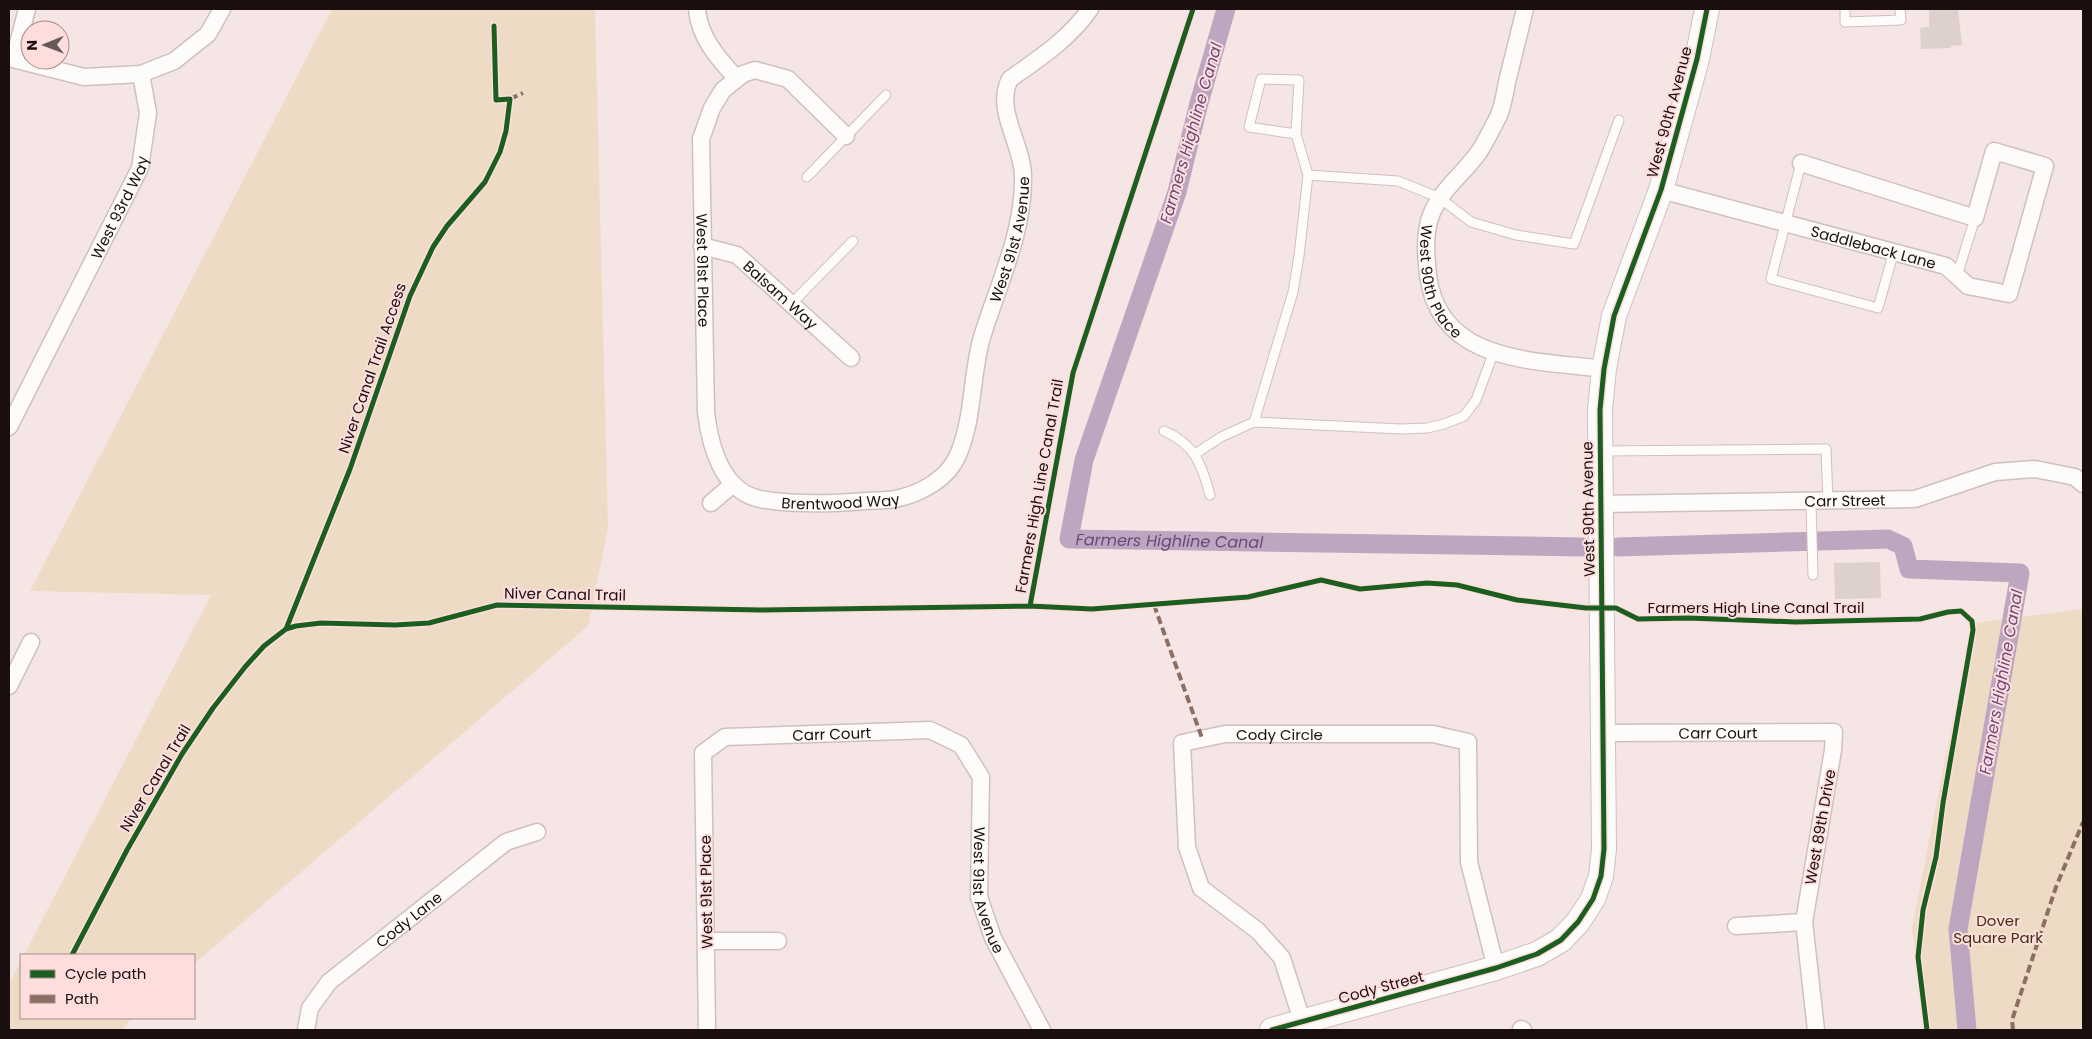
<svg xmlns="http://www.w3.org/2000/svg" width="2092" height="1039" font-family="Poppins,sans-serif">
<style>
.green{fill:#eddbc6}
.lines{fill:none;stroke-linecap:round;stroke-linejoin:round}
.canal{stroke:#bda6c0;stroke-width:19}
.building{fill:#ded0cc}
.lane-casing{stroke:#cfc0c0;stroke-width:11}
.street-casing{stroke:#cfc0c0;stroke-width:19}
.secondary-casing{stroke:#cfc0c0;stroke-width:26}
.lane{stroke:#fefbfb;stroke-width:9}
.street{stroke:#fefbfb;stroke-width:16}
.secondary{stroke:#fefbfb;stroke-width:24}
.quiet{stroke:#8d6e63;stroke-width:4;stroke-dasharray:8 4;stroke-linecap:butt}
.cycleway-casing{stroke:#fededd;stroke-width:8}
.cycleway{stroke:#1b5e20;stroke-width:5}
.labels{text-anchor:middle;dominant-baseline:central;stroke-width:4;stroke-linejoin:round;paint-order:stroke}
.street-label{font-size:15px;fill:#1b0e0e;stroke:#fededd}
.park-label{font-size:15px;fill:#40310e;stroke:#fededd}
.water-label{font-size:16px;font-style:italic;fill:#6c477a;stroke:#fededd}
</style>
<rect width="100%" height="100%" fill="#f6e5e5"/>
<!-- green -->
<path class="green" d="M332,9H595L608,528L588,626L194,964V955H24L211,595L30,591Z
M2083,609V1030H1924L1912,928L1972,623Z
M21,961V1018H132L126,1024L122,1030H9V985Z"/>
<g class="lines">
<!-- canal -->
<g class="canal">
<path id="s1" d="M1226,9L1199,103L1177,192L1084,460L1069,539L1583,547"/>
<path d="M1618,547L1888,539L1903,546L1909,569L2020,573L1958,929L1967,1030"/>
</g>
</g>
<!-- building -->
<path class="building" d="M1929,9H1958L1962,45L1951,46V48L1921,49L1920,28L1929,27Z
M1880,562L1881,598L1835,599L1834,563Z"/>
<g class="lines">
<!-- lane casing -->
<g class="lane-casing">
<path id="lane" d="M1845,9V22L1901,20L1900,9
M1801,163L1771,279L1878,308L1894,251
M1308,175L1398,181L1440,198L1471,222L1516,235L1574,244L1619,120
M807,177L886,95
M1957,276L1975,218
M792,303L853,241
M1254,422L1293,292L1299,256L1308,175L1296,134L1299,80L1261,79L1249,127L1296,134
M1164,431C1195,444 1202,465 1210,495
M1601,451L1826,449L1828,501
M1195,454L1221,437L1254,422L1401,429L1427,428L1444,424L1464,416L1476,400L1493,354
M1811,502L1813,575"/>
</g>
<!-- street casing -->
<g class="street-casing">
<g id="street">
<path d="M697,9C699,37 718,58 736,78"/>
<path id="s2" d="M1525,9C1519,33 1513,58 1507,82C1505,93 1503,106 1499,115C1493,127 1486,141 1479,152C1464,173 1440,191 1431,215C1424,234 1426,256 1428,275C1439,364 1535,360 1604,369"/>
<path d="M9,58L84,77L141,74L174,61L208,34L222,9"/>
<path d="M14,59L27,9"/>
<path id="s3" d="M846,136L788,79L755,70L743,74L723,90L712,108L701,139L706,412C710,446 722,491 760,499C794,505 831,504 865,501C875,500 886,501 895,499C920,494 948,479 958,455C974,418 971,375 982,337C998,285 1024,232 1023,177C1023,144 994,110 1010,79C1040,58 1070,38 1090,9"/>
<path id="s4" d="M1661,190L1946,266L1968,286L2009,294L2045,166L1994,151L1975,218L1801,163"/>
<path id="s5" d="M702,246L737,255L851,358"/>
<path id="s6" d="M9,427L140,168L148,113L141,74"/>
<path d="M711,503L733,484"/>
<path id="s7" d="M1600,504L1915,499L1995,472L2035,469L2075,477L2083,484"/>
<path d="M9,686L31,642"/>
<path id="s8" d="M1603,733L1834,732L1833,750L1804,922L1816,1030"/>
<path d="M1736,926L1804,922"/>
<path d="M707,941H778"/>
<path d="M1521,1029L1523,1030"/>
<path id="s9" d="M306,1030L310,1008L329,982L506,842L537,832"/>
<path id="s10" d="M707,1030L703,753L725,737L930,730L961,745L981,777L979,897L993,938L1042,1030"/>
<path id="s11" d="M1305,1030L1282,958L1258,931L1201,888L1187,847L1182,743L1225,734H1433L1468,742L1469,862L1496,968"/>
</g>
</g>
<!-- secondary casing -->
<g class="secondary-casing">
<path id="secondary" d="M1272,1030L1496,968L1537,954L1561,940L1578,922L1593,899L1601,876L1604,849L1600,410L1604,369L1614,316L1661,190L1697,59L1707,9"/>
</g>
<!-- lane -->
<use href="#lane" class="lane"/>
<!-- street -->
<use href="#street" class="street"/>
<!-- secondary -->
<use href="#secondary" class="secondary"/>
<!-- quiet -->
<path class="quiet" d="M510,99L523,93
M1154,605L1202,738
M2013,1030L2012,1020L2056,887L2083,822"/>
<!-- cycleway casing -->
<g class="cycleway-casing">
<path id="cycleway" d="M1030,606L1073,373L1193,9
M286,629L350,469L410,296L433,247L447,226L485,182L500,152L506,131L510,99L496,100L494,26
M72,955L127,850L182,754L213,708L245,667L264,646L286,629L296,626L321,623L395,625L429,623L497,605L761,610L1030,606L1092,609L1248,597L1321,580L1360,589L1427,583L1457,585L1517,600L1586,608H1616L1638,619L1689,618L1796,622L1920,619L1948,612L1961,611L1972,621L1973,630L1943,803L1936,857L1923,910L1918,957L1927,1030
M1272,1030L1496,968L1537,954L1561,940L1578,922L1593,899L1601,876L1604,849L1600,410L1604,369L1614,316L1661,190L1697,59L1707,9"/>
</g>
<!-- cycleway -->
<use href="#cycleway" class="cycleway"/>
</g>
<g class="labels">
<!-- street labels -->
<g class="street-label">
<text transform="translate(1669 112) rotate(-75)">West 90th Avenue</text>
<text stroke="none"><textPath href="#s6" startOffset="246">West 93rd Way</textPath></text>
<text stroke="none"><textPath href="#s3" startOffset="1028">West 91st Avenue</textPath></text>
<text stroke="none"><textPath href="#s4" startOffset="220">Saddleback Lane</textPath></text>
<text stroke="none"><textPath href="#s3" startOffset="339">West 91st Place</textPath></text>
<text stroke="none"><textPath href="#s2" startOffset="301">West 90th Place</textPath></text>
<text stroke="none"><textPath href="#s5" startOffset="95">Balsam Way</textPath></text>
<text transform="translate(372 368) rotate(-71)">Niver Canal Trail Access</text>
<text transform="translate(1039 486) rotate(-80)">Farmers High Line Canal Trail</text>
<text stroke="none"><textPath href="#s3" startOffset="671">Brentwood Way</textPath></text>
<text stroke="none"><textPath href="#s7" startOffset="245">Carr Street</textPath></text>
<text transform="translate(1588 509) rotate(-91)">West 90th Avenue</text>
<text transform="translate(565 594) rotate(1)">Niver Canal Trail</text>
<text x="1756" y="607">Farmers High Line Canal Trail</text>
<text stroke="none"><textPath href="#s8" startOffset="115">Carr Court</textPath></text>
<text stroke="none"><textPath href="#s10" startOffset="411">Carr Court</textPath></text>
<text stroke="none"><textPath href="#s11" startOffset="429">Cody Circle</textPath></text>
<text transform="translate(155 778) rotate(-59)">Niver Canal Trail</text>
<text transform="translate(1820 827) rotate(-80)">West 89th Drive</text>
<text stroke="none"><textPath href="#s10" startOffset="696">West 91st Avenue</textPath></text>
<text transform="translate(706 892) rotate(-91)">West 91st Place</text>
<text stroke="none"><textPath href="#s9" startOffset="156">Cody Lane</textPath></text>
<text transform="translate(1381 987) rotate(-15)">Cody Street</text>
</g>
<!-- park labels -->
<g class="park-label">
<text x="1998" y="920">Dover<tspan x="1998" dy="17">Square Park</tspan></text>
</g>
<!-- water labels -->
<g class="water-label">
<text transform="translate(1191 133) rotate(-74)">Farmers Highline Canal</text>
<text stroke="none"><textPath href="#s1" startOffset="654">Farmers Highline Canal</textPath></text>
<text transform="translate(2001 682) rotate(-80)">Farmers Highline Canal</text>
</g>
</g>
<!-- border -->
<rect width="2092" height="1039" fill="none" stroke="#1b0e0e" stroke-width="20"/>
<!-- legend -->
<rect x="20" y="954" width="175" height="65" fill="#fededd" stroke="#a38b8a"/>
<rect x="30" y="970" width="25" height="8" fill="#1b5e20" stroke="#a38b8a"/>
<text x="65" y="979" font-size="15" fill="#1b0e0e">Cycle path</text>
<rect x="30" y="995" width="25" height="8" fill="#8d6e63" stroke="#a38b8a"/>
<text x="65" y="1004" font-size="15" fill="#1b0e0e">Path</text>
<!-- north arrow -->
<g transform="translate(45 45) rotate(269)"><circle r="24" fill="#fededd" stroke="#a38b8a"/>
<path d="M0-4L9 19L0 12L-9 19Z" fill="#685959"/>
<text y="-8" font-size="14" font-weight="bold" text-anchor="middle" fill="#1b0e0e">N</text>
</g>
</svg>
